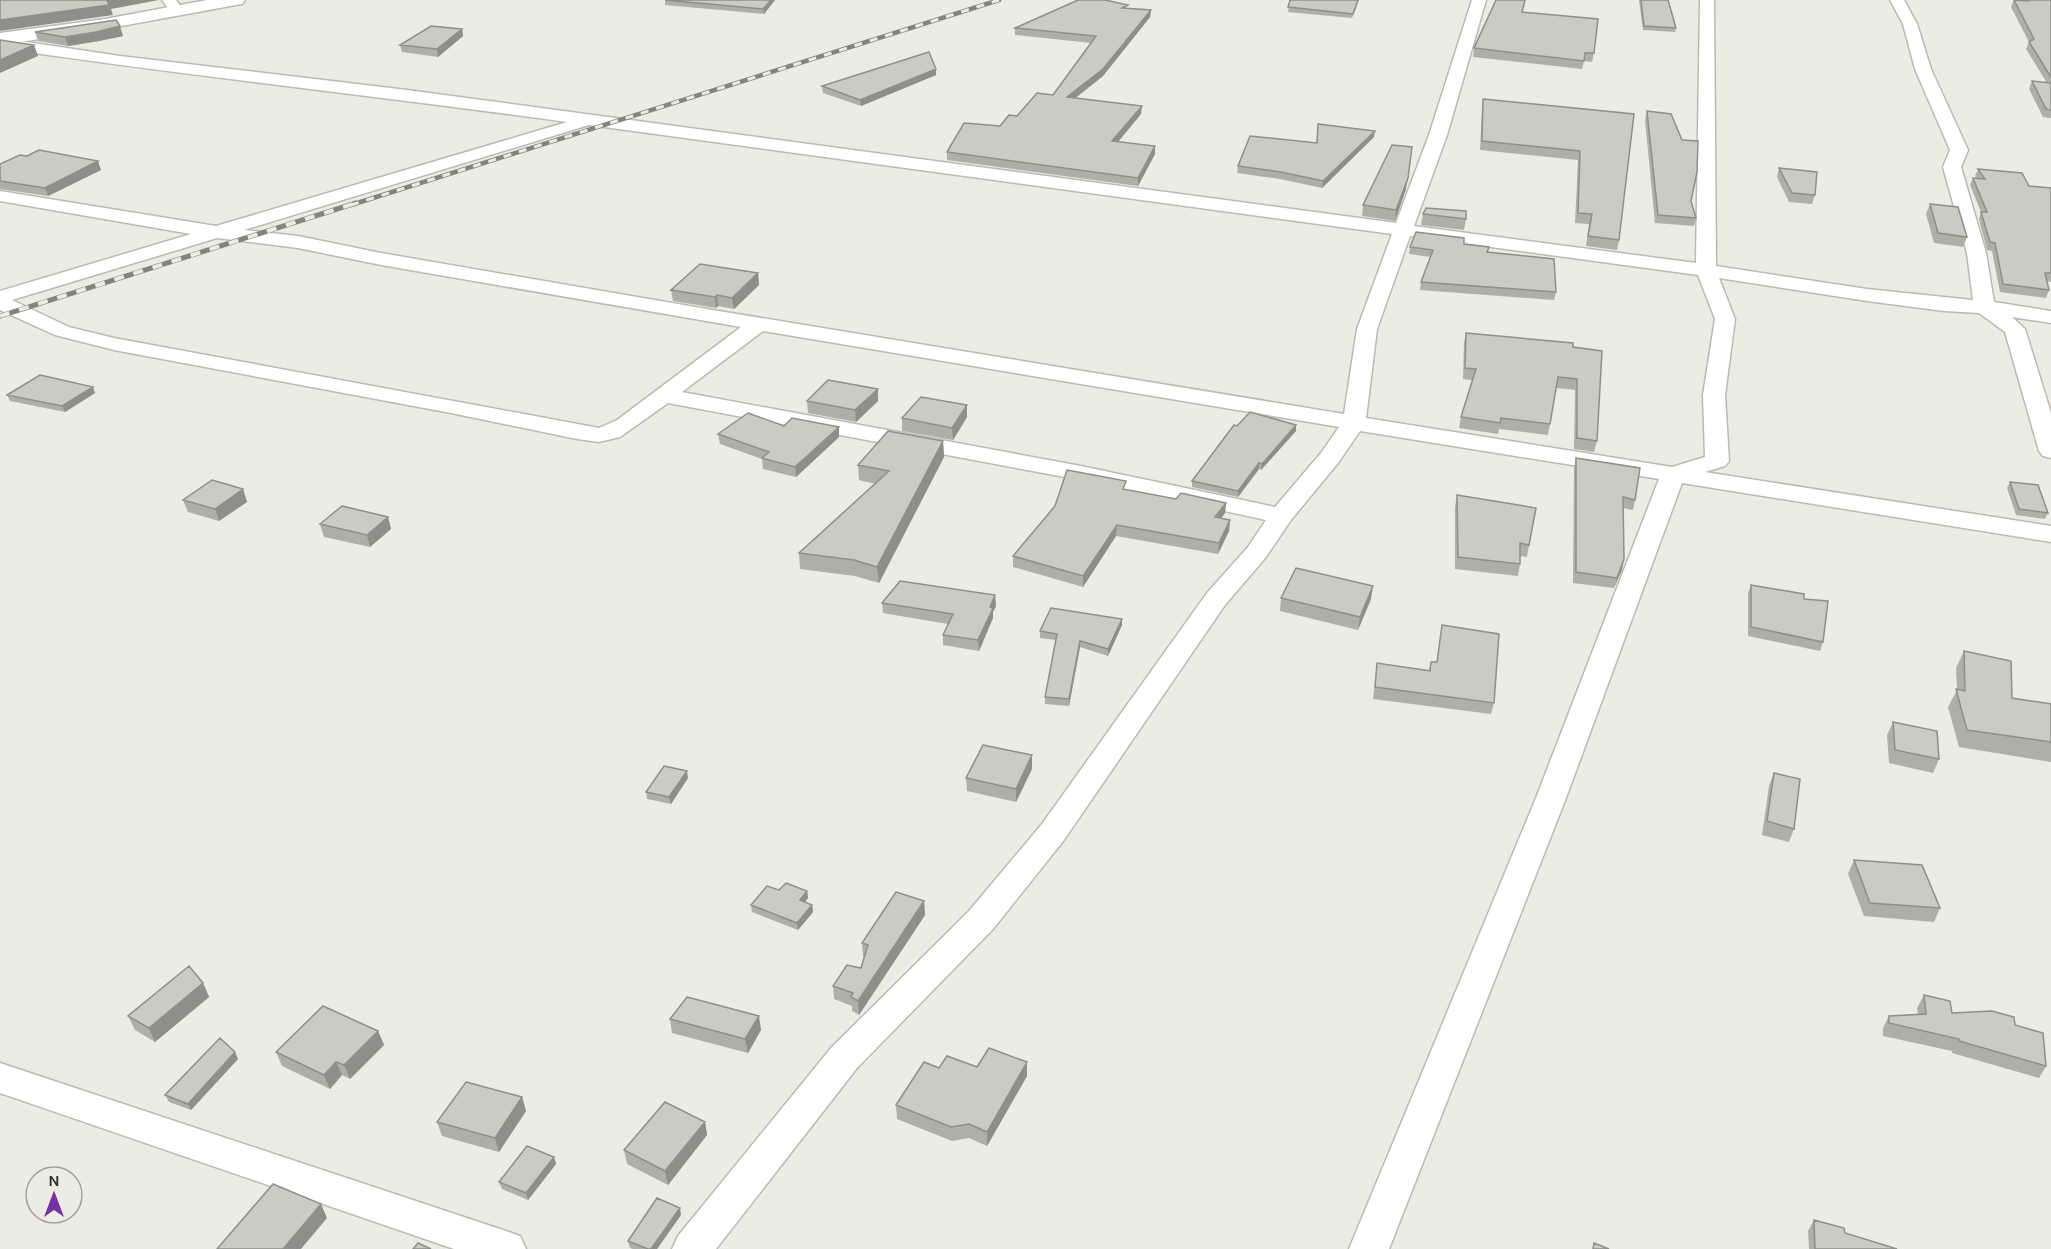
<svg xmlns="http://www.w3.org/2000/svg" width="2051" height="1249" font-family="Karla,sans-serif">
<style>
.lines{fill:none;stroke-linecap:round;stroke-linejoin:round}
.minor-casing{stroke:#bbbab2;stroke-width:3}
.tertiary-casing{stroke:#bbbab2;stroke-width:3}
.minor{fill:#fff;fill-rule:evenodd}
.tertiary{fill:#fff;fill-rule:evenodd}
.rail-far1-casing{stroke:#84837d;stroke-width:4.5}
.rail-casing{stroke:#84837d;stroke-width:5}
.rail-far1{stroke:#edece3;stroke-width:3;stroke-dasharray:8;stroke-linecap:butt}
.rail{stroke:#edece3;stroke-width:4;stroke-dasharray:10;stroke-linecap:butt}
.wall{fill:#afafa8}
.shaded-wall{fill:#8f8e88}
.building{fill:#cccbc3;stroke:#8f8e88;stroke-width:1.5}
</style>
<rect width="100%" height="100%" fill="#edece3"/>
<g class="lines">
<!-- minor casing -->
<g class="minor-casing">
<path id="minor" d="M162,0H176L184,11L182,14H172Z
M1472,0H1486L1447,135L1414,226L1696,263L1700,0H1714L1716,266L1867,289L1973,300L1967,253L1943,167L1950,150L1915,69L1903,24L1890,0H1904L1917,24L1931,69L1968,150L1961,167L1986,253L1994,302L2051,311V323L2012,317L2025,329L2051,413V458L2043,456L2039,451L2005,332L1979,313L1944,311L1867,301L1719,278L1735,319L1725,395L1729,461L1725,466L1705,472L2051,526V542L1682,483L1566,798L1389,1249H1349L1536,798L1659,479L1360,431L1338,463L1291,520L1266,557L1225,605L1064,840L993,929L857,1068L716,1249H672L678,1236L831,1048L969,911L1042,824L1207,593L1248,547L1266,520L1081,480L668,403L620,437L599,442L577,439L451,413L114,350L55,335L0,310V291L191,234L0,201V191L216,226L567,122C378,96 189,76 0,48V38L120,56L407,90L1396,223L1429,135ZM589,125L1392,234L1357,329L1344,414L701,308L381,253L298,236L244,230ZM1410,236L1698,275L1715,319L1703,395L1705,457L1672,467L1366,418L1377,329ZM217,238L298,248L381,265L741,327L617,420L599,428L114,338L69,327L12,300ZM763,331L1339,427L1321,453L1275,507L1081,466L682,392Z
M0,1063L506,1231L520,1236L526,1249H454L0,1093Z"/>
</g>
<!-- tertiary casing -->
<g class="tertiary-casing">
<path id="tertiary" d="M207,0H245L242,4L236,5L105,29L0,45V33L105,19Z"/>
</g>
<!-- minor -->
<use href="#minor" class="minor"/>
<!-- tertiary -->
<use href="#tertiary" class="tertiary"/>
<!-- rail-far1 casing -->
<g class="rail-far1-casing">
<path id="rail-far1" d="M351,205L999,0"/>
</g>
<!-- rail casing -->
<g class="rail-casing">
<path id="rail" d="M0,316L356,203"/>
</g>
<!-- rail-far1 -->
<use href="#rail-far1" class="rail-far1"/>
<!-- rail -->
<use href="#rail" class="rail"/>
</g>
<!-- wall -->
<path class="wall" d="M665,0H775L764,14L665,5Z
M1290,0H1359L1352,18L1288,12Z
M1639,0H1668L1676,28L1675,32L1643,30Z
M2014,0H2051V118L2043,117L2029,89L2032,81L2047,83L2026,49L2029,42L2011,7Z
M1128,8L1151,10L1150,17L1103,76L1076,98L1141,114L1118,142L1155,146V154L1138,186L947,160V152L1000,126L1053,95L1091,43L1015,35V28Z
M1523,12L1594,53L1592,62L1584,61L1582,69L1473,57L1474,48Z
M462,29L463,36L438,57L402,52L400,45Z
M35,32L123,36L99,41L68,46L38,41Z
M936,75L861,106L823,93L822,86Z
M1483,99L1634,114L1619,240L1617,250L1586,246L1589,224L1575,223L1578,160L1480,150L1482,108Z
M1647,111L1682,140L1691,201L1696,218L1694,226L1655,223L1645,120Z
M1374,137L1322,188L1280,179L1237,173L1238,166L1317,143Z
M0,164L101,170L48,196L0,189Z
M1779,168L1815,195L1812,204L1789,202L1777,177Z
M1978,169L2029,186L2051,188V282L2047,281L2049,290L2046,298L2000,292L1992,251L1987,250L1979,219L1981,212L1970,185L1973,178H1977L1975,176Z
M1406,189L1395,221L1362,216L1363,205Z
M1930,204L1967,237L1963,247L1934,243L1926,214Z
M1423,214L1466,219L1464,230L1421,225Z
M1464,244L1489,247L1488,252L1556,292L1554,300L1420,290L1421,282L1431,257L1409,254L1410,247Z
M758,273L759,285L734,309L718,306L716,308L673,301L671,290Z
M1466,333L1573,343L1597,441L1594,452L1574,449L1575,390L1556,388L1548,435L1499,429L1498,434L1459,428L1461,417L1472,380L1463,379L1464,343Z
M95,393L65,412L10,401L7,395Z
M807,401H878L856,422L808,413Z
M967,417L953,440L902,431V418Z
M1296,425V431L1261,470L1259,469L1238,497L1192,487V481L1237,426Z
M784,426L839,427V437L796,477L763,469L762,459L720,444L718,434Z
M943,441L944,457L879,583L855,576L800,569L799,553L876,484L859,480L858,465Z
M1576,458L1635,500L1633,510L1623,508L1624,559L1614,588L1573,583L1574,468Z
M2010,482L2048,513L2045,519L2016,515L2007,488Z
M243,489L247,502L219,521L188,512L183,500Z
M1125,490L1176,499L1226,503L1225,513L1221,519L1230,520L1229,531L1218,554L1116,536L1083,587L1013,567V556Z
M1457,495L1529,545L1527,557L1520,556V564L1518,576L1455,569V507Z
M388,517L391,529L370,547L324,537L320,524Z
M1751,585L1804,599L1823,642L1820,651L1748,636V593Z
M995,595L996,606L993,612V618L979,651L943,645V635L948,624L883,613L882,603Z
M1281,598L1371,599L1358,630L1280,611Z
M1122,619V625L1108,656L1080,647L1069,706L1045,704V697L1056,640L1040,638V631Z
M1442,625L1494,703L1491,714L1373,699L1377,663L1429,670L1431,662H1437Z
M1964,651L2012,698L2051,704V762L1959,747L1948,707L1957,690L1956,668Z
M1893,722L1939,759L1933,773L1889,763L1887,735Z
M1032,769L1016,802L967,791L966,778Z
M1774,773L1794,829L1789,842L1762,835L1769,786Z
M688,778L671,804L647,799L646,792Z
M1854,860L1940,908L1934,922L1864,916L1848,874Z
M779,890L807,891L808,898L805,902L812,905L813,912L798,930L752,912L751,905Z
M924,901L925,915L859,1015L852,1011V1006L834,999L833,986L861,968L864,957L863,956L862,943Z
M203,983L209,997L155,1042L135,1030L128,1016Z
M1924,995L1952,1013L2015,1025L2046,1066L2039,1078L1952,1053V1051L1883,1036V1028L1889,1016L1918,1014L1917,1008Z
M670,1019L761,1030L748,1053L672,1033Z
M378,1031L384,1045L350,1079L342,1075L330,1089L282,1066L276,1052Z
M238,1059L191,1110L169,1102L165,1095Z
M1027,1062V1076L987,1146L969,1138L952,1141L897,1119L896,1105L939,1068L977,1067Z
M522,1097L526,1111L499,1152L442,1136L437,1122Z
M705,1122L707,1135L668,1185L627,1164L624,1150Z
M554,1157L556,1164L528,1200L502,1189L499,1182Z
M681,1215L657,1249H633L630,1248L628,1241Z
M1814,1220L1845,1233L1897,1249H1809L1808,1231Z"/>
<!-- shaded-wall -->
<path class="shaded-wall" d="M107,0H159L111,9L113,15L0,31V20Z
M771,0H775L764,14L763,9Z
M1151,10L1150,17L1103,76L1067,104V97Z
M120,26L123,36L99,41L68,46L65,37Z
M462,29L463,36L438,57L437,49Z
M34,45L38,56L0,73V60Z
M936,69V75L861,106L860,100Z
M1142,106L1141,114L1112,149V141Z
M1375,131L1374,137L1322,188L1323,181Z
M1155,146V154L1138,186V178Z
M98,161L101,170L48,196L45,188Z
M1408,178L1406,189L1395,221L1396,210Z
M758,273L759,285L734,309L732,298Z
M717,295L718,306L716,308L715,297Z
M93,387L95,393L65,412L62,406Z
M878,389V401L856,422L855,410Z
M967,405V417L953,440L952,428Z
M1296,425V431L1261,470L1262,464Z
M839,427V437L796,477L795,467Z
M943,441L944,457L879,583L877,567Z
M1259,463V469L1238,497V491Z
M243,489L247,502L219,521L215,509Z
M1226,503L1225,513L1214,528L1215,517Z
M388,517L391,529L370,547L367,535Z
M1230,520L1229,531L1218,554L1219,543Z
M1117,525L1116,536L1083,587V576Z
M1624,559L1622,570L1614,588L1617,578Z
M1373,586L1371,599L1358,630L1360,617Z
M995,595L996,606L993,612V618L979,651L978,640L990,607Z
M1122,619V625L1108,656V649Z
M1080,641V647L1069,706V699Z
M1032,755V769L1016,802V789Z
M687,771L688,778L671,804L669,797Z
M807,891L808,898L801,907L800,900Z
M924,901L925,915L859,1015L858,1001Z
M812,905L813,912L798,930L797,923Z
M203,983L209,997L155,1042L149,1028Z
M759,1016L761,1030L748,1053L745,1039Z
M378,1031L384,1045L350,1079L344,1065Z
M235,1052L238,1059L191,1110L188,1104Z
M336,1062L342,1075L330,1089L324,1075Z
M1027,1062V1076L987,1146V1132Z
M522,1097L526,1111L499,1152L495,1138Z
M705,1122L707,1135L668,1185L665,1171Z
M554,1157L556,1164L528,1200L526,1193Z
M321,1204L327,1218L301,1249H283Z
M680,1208L681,1215L657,1249H651Z"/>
<!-- building -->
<path class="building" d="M0,0H107L109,5L0,20Z
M665,0H771L763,9Z
M1078,0H1105L1128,5L1122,8L1151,10L1103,69L1067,97L1142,106L1112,141L1155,146L1138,178L947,152L964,123L1000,126L1009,115L1017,116L1037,93L1053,95L1096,36L1015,28Z
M1290,0H1358L1353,14L1288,7Z
M1496,0H1525L1522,12L1598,19L1594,53H1585L1584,61L1474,48Z
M1641,0H1668L1676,28L1644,26Z
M2014,0L2028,1V0H2051V77L2029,42L2034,39Z
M116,20L120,26L96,32L65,37L35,32Z
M431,26L462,29L437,49L400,45Z
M0,40L34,45L0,60Z
M929,52L936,69L860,100L822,86Z
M2032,81L2051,83V110L2046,109Z
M1483,99L1634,114L1619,240L1588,236L1592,214L1578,213L1580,151L1482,141Z
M1647,111L1671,114L1682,140L1698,141L1697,172L1691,201L1696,218L1658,215Z
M1318,124L1375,131L1323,181L1281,172L1238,166L1250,136L1317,143Z
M1392,145L1412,147L1408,178L1396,210L1363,205Z
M39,150L98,161L45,188L0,181V164L20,155L27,156Z
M1779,168L1817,172L1815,195L1792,193Z
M1978,169L2022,173L2029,186L2051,188V273H2045L2049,290L2003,284L1995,243L1990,242L1981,212H1987L1973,178L1985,179Z
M1930,204L1958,207L1967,237L1938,233Z
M1426,208L1466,211V219L1423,214Z
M1416,232L1464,238V244L1489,247L1487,252L1554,259L1556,292L1421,282L1433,250L1410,247Z
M700,264L758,273L732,298L717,295L715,297L671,290Z
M1466,333L1573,343V347L1602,351L1597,441L1577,438V379L1558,377L1550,424L1501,418L1500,423L1461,417L1476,369L1465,368Z
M40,375L93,387L62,406L7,395Z
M828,380L878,389L855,410L807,401Z
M921,397L967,405L952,428L902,418Z
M1250,412L1296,425L1262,464L1259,463L1238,491L1192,481L1234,425L1237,426Z
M748,413L784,426L792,418L839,427L795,467L762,458L769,452L718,434Z
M888,431L943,441L877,567L854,560L799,553L889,471L858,465Z
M1576,458L1640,468L1635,500L1623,497L1624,559L1617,578L1576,572Z
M1067,470L1126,481L1123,489L1176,499L1181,493L1226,503L1215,517L1230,520L1219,543L1117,525L1083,576L1013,556L1055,506Z
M212,480L243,489L215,509L183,500Z
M2010,482L2038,485L2048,513L2019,509Z
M1457,495L1536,508L1529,545L1520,543V564L1458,557Z
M342,506L388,517L367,535L320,524Z
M1296,568L1373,586L1360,617L1281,598Z
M900,581L995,595L990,607L993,608L978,640L943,635L953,614L882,603Z
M1751,585L1804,594V599L1828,601L1823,642L1751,627Z
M1051,608L1122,619L1108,649L1080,641L1069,699L1045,697L1057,634L1040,631Z
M1442,625L1499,634L1494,703L1375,687L1377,663L1430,671L1431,662H1437Z
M1964,651L2011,661L2012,698L2051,704V742L1967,730L1956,689L1965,691Z
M1893,722L1937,731L1939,759L1895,750Z
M983,745L1032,755L1016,789L966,778Z
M664,766L687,771L669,797L646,792Z
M1774,773L1800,779L1794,829L1767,821Z
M1854,860L1922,865L1940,908L1870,903Z
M786,883L807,891L800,900L812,905L797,923L751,905L767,886L779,890Z
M896,892L924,901L858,1001L851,997L853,993L833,986L847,965L861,968L868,945L862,943Z
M189,966L203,983L149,1028L128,1016Z
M1924,995L1950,1001L1952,1013L1992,1011L2014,1017L2015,1025L2043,1033L2046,1066L1959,1041V1039L1889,1023V1016L1926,1014Z
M687,997L759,1016L745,1039L670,1019Z
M323,1006L378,1031L344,1065L336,1062L324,1075L276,1052Z
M220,1038L235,1052L188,1104L165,1095Z
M989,1048L1027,1062L987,1132L969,1124L951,1127L896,1105L924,1062L939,1068L947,1056L977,1067Z
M466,1082L522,1097L495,1138L437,1122Z
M665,1102L705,1122L665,1171L624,1150Z
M527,1146L554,1157L526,1193L499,1182Z
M273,1184L321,1204L283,1249H217Z
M657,1198L680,1208L651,1249H648L628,1241Z
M1814,1220L1844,1228L1845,1233L1897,1249H1815Z
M418,1243L431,1249H413Z
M1594,1243L1609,1249H1593Z"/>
<!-- north arrow -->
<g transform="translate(54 1195)"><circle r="28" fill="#edece3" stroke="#a1a09a" stroke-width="1.5"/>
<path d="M0-4.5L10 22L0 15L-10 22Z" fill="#7432a6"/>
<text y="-9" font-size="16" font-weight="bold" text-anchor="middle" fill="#302f2c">N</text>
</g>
</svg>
